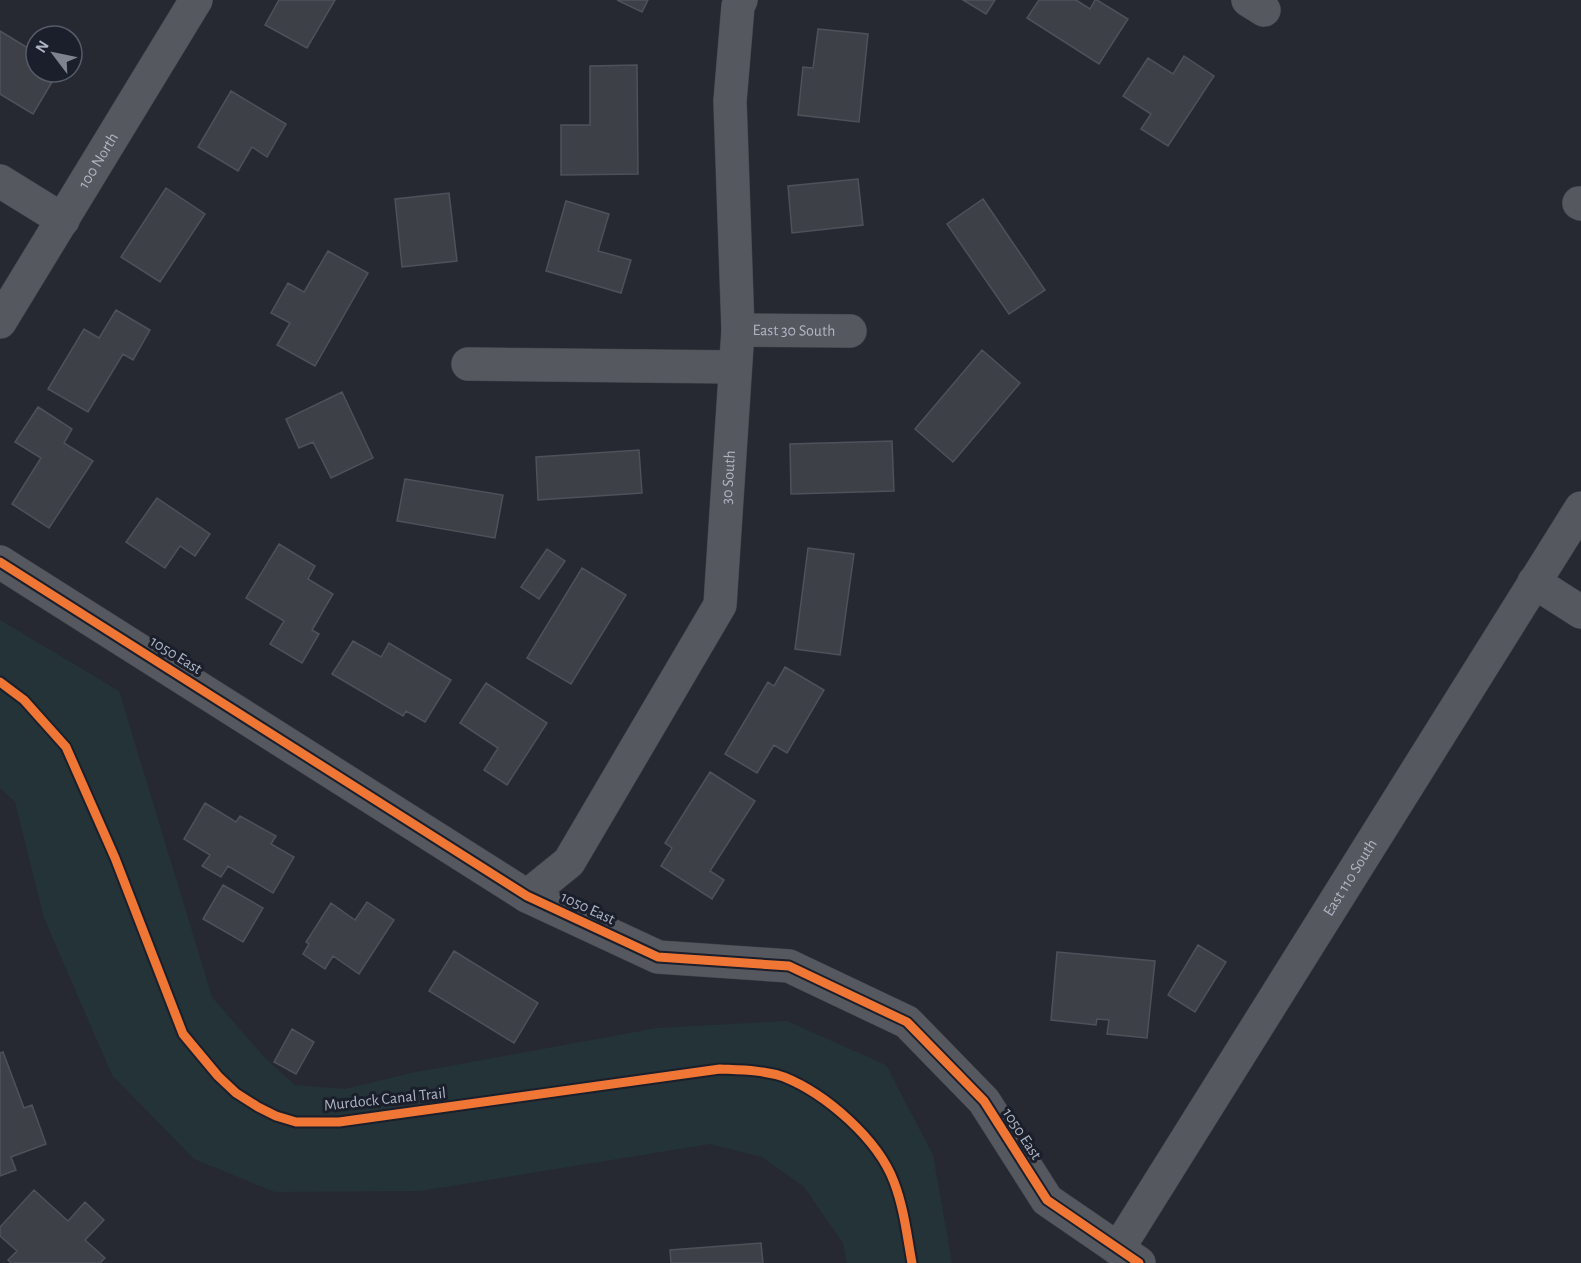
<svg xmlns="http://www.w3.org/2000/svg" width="1581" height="1263" font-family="'Alegreya Sans',sans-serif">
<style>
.green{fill:#243337}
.building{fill:#3e4048;stroke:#4e5159;stroke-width:1.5}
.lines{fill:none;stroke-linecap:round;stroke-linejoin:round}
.minor-casing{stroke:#42444b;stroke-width:34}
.tertiary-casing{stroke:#42444b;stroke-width:34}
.minor{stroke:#56585f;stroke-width:33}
.tertiary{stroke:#56585f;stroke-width:33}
.cycleway-casing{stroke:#1a1f2b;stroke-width:13}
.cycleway{stroke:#f07635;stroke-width:9}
.labels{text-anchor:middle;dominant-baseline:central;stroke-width:6;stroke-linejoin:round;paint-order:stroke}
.street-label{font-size:16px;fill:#afb4c3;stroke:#1a1f2b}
</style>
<rect width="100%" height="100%" fill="#262932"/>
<!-- green -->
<path class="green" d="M0,620L119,691L212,997L265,1058L295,1085L345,1089L411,1073L657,1028L787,1021L886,1065L933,1155L952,1263H847L843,1243L804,1187L762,1157L710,1144L420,1191L275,1192L194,1159L112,1075L44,918L15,802L0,788Z"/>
<!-- building -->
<path class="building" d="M279,0H335L307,48L265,25Z
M617,0H648L642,12Z
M963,0H995L986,14Z
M1039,0H1076L1090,9L1095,0H1097L1128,19L1099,64L1027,18Z
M818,29L868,34L859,122L798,115L803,67L813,68Z
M0,31L36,53V72H58L33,114L0,94Z
M1184,56L1214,76L1168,146L1141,129L1151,114L1123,96L1148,58L1173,74Z
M637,65L638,174L561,175V125H590V66Z
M231,91L286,124L267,157L252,147L238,171L198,147Z
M858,179L863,225L792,233L788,186Z
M166,188L205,214L160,282L121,257Z
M449,193L457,261L402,267L395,199Z
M983,199L1045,290L1009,314L947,224Z
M566,201L609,214L598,251L631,260L621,293L546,271Z
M328,251L368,273L315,366L277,345L290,323L271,313L288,283L304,292Z
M116,310L150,330L133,360L123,354L88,412L48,389L84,329L99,338Z
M982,350L1020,383L953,462L915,429Z
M342,392L373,458L331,478L313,442L299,448L286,419Z
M38,407L72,429L64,443L93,461L49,528L12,504L41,458L15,442Z
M892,441L894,491L791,494L790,444Z
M639,450L642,493L538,500L536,457Z
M405,479L503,495L495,538L397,521Z
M157,498L210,534L195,556L180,546L165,568L126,542Z
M279,544L315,566L308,579L333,594L312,630L319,634L302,663L270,644L284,621L246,598Z
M808,548L854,554L840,655L795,649Z
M547,549L565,561L539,599L521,587Z
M582,568L626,595L571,684L527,658Z
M353,641L381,657L389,643L451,680L425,722L406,711L403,716L332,674Z
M785,667L824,690L787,753L774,745L757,773L725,754L768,682L774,686Z
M486,683L547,723L507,785L484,770L498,748L460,723Z
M710,772L755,801L710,871L724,880L712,899L661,866L672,848L665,843Z
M205,803L236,822L240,816L276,836L271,844L294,857L273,893L228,866L221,877L202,866L210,855L184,839Z
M223,885L263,908L243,942L203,919Z
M367,902L394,920L359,974L333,956L325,969L303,954L309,944L306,942L331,903L355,920Z
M1198,945L1226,962L1195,1012L1168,995Z
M454,951L538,1003L514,1043L429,991Z
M1057,952L1155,961L1147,1038L1107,1034L1109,1020L1097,1019L1096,1025L1051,1020Z
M292,1029L314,1042L296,1074L274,1062Z
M3,1052L24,1108L32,1105L46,1144L11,1157L16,1170L0,1176V1053Z
M34,1190L68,1221L85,1202L104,1220L85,1240L105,1258L100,1263H11L8,1260L17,1251L0,1236V1227Z
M761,1243L763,1263H671L670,1250Z"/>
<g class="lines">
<!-- minor casing -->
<g class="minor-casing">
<g id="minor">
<path d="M1248,0L1264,10"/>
<path d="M0,181L63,220"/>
<path d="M1579,203L1581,204"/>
<path id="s1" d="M0,322L196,0"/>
<path id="s2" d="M738,330L850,331"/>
<path d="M468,364L735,367"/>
<path d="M1534,582L1581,612"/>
<path id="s3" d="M527,896L569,862L720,605L738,330L730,101L738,6L741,0"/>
<path id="s4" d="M1118,1249L1581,508"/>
</g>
</g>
<!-- tertiary casing -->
<g class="tertiary-casing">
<path id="tertiary" d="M0,562L527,896L658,957L789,966L907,1022L984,1101L1047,1200L1139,1263"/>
</g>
<!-- minor -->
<use href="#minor" class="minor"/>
<!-- tertiary -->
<use href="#tertiary" class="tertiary"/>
<!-- cycleway casing -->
<g class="cycleway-casing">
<path id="cycleway" d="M0,562L527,896L658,957L789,966L907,1022L984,1101L1047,1200L1139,1263
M0,682L24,700L66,747L115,858L183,1034L218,1076L236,1093L258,1107L276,1116L296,1122H339L720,1069C742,1070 763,1070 784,1077C826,1094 878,1139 894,1182C904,1208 907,1236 912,1263"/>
</g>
<!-- cycleway -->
<use href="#cycleway" class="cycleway"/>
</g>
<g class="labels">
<!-- street labels -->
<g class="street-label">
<text stroke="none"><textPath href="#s1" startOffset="189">100 North</textPath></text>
<text stroke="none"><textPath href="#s2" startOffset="56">East 30 South</textPath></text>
<text stroke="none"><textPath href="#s3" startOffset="480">30 South</textPath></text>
<text transform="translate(176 655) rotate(32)">1050 East</text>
<text stroke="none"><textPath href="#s4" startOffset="438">East 110 South</textPath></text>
<text transform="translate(588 908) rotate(25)">1050 East</text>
<text transform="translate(385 1099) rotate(-6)">Murdock Canal Trail</text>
<text transform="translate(1022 1134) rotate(57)">1050 East</text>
</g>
</g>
<!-- north arrow -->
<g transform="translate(54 54) rotate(302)"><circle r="28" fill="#1a1f2b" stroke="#565b68" stroke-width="1.5"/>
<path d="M0-4.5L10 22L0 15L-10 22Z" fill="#7f8390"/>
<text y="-9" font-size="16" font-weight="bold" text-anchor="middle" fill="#afb4c3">N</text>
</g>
</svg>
